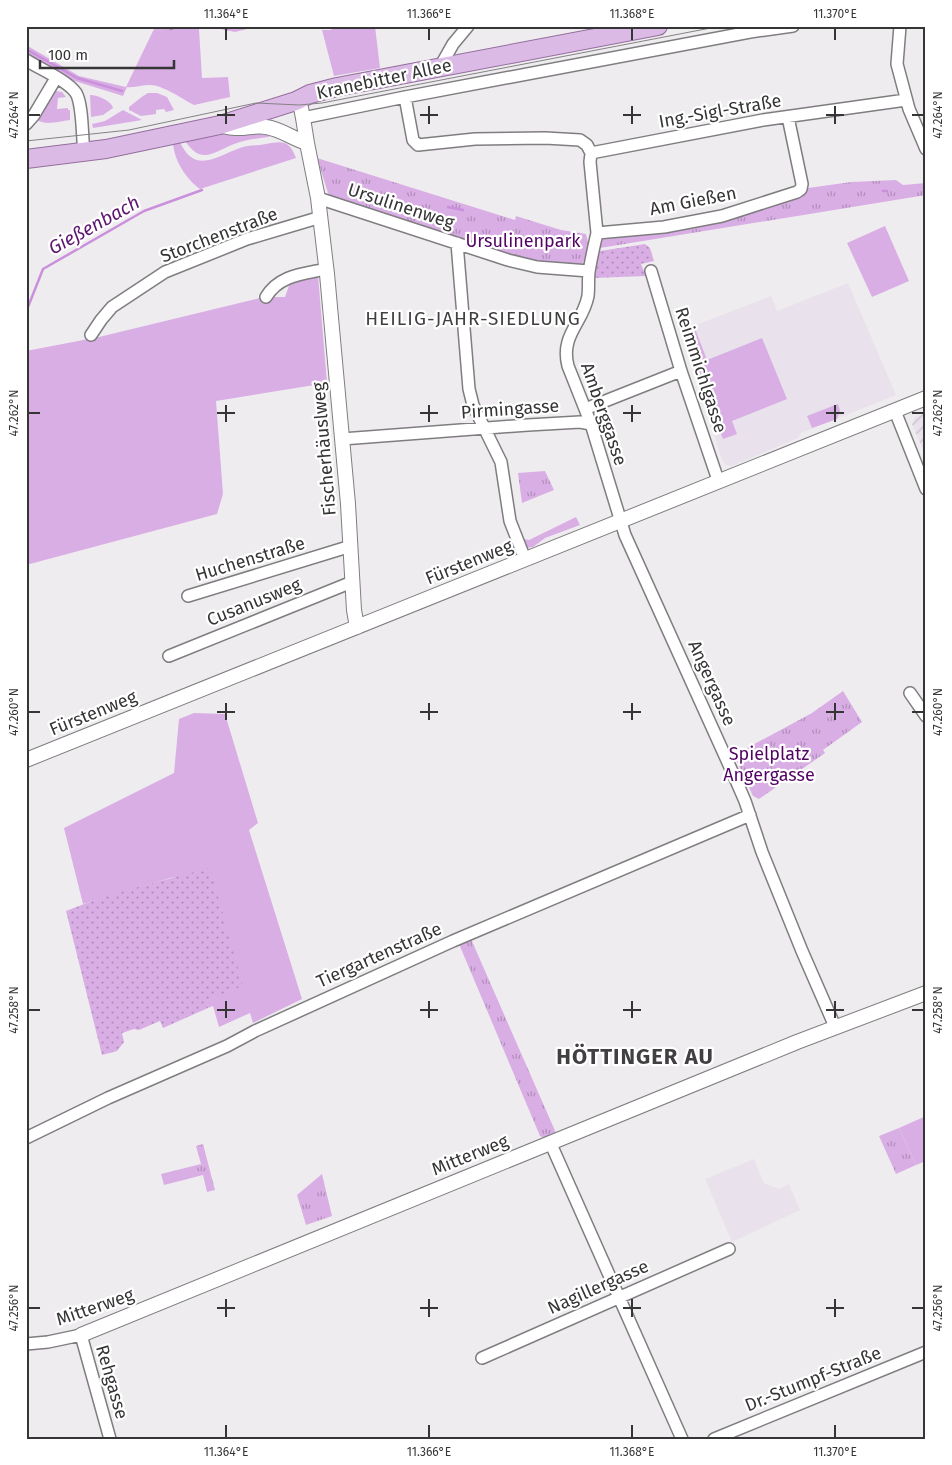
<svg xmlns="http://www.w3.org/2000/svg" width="952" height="1465" font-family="'Fira Sans',sans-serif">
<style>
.built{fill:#e9e1eb}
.industrial{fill:url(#industrial-furrows)}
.grass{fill:#d9aee5}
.forest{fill:url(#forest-firs)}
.park{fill:url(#park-tufts)}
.garden{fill:url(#garden-dots)}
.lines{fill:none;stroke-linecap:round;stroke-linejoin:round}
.stream{stroke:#ca90db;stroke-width:2.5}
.minor-casing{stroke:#7f7d80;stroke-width:14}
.tertiary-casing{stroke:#7f7d80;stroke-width:16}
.primary-casing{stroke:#936e9d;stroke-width:20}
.minor{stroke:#fff;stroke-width:11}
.tertiary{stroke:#fff;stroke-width:14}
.primary{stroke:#dcbae6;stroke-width:18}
.tram{stroke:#848284;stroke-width:1}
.ticks{fill:none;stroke:#363536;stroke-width:2}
.labels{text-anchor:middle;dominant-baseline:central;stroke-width:4.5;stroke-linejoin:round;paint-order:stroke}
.street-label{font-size:18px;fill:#363536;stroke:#fff}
.park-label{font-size:18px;fill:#520364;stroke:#fff}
.water-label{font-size:19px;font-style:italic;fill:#5e1570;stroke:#fff}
.neighbourhood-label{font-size:19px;letter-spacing:1px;fill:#413f42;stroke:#fff}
.district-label{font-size:22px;font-weight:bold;letter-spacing:1px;fill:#413f42;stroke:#fff}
.neatline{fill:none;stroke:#363536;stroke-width:2}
.ticks-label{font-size:12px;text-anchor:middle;fill:#363536}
</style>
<defs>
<pattern id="industrial-furrows" width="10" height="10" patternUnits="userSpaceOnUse" patternTransform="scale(1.25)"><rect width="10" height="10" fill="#e9e1eb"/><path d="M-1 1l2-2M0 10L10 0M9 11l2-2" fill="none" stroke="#c8c2ca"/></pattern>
<pattern id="forest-firs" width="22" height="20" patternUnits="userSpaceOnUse" patternTransform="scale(1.25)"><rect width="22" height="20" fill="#d9aee5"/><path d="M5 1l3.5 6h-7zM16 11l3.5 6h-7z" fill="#b18eba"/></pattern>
<pattern id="park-tufts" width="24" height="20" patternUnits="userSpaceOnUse" patternTransform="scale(1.25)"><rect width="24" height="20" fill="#d9aee5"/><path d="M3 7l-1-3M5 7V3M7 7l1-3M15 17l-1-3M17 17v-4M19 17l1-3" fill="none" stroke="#b18eba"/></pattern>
<pattern id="garden-dots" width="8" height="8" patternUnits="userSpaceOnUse" patternTransform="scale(1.25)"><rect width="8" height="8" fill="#d9aee5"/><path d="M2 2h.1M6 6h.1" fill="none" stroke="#b18eba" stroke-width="1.8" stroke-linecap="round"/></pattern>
</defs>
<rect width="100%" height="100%" fill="#efecef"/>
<!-- built -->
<path class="built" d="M848,283L896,395L801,433L798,438L732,466L726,465L722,460L681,331L771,296L777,311Z
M754,1159L764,1183L779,1189L789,1184L800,1210L732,1242L705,1179Z"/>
<!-- industrial -->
<path class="industrial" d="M926,413V457L912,424L915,417Z"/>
<!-- grass -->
<path class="grass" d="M334,26H375L380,68L334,76L322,30H331Z
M189,28L199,29L202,78L228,77L230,97L194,105C182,99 163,85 150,85C142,85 135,88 127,87L123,96L65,78L26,55V45L79,76L126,87L153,31Z
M56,91L62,92L66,97L58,98L57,109L68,108V110H70V120C60,121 47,126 37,120L53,92Z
M148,93H157L167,97L174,110L166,112L164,109L156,110V114L141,116L129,110V107L143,96Z
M90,95C97,95 112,101 113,108L103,115L91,117Z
M123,110L142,120L93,128L92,124L105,121Z
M248,129L275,135C263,139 251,138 240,142C216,149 202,169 184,139L216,136Z
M179,140C194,175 215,157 240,148C248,145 257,146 266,144C283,141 289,140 296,158L200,189C186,179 173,159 173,141Z
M885,226L909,281L872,297L847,243Z
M318,275L327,383L216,401L223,494L217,514L26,565V351L99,337L264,297H285L291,280Z
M694,326L707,360L762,338L787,399L732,421L737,434L723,439L692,363L694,362L681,331Z
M838,404L840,411L837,419L812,428L807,416Z
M576,517L580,525L545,538L533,547L526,548L523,541L524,539L529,540Z
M194,713L225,714L258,823L249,830L302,999L253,1023L250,1013L219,1027L213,1006L208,1008L206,1001L242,986L176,877L170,878L83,904L64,828L174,773L179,719Z
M926,1116V1161L916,1165L899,1128Z"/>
<!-- forest -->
<path class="forest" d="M156,26H259L235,32L216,28L153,31Z"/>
<!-- park -->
<path class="park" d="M317,158L515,220L516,216L561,230L586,234L590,250L578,271L537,267L329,196Z
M896,180L903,185L926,183V195L600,248V235L664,227L801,189L851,182Z
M545,471L554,490L522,503L518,473Z
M843,691L862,722L823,750L825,753L759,799L753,796L734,755L812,713Z
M471,939L556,1133L544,1138L540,1136L459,944Z
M899,1128L916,1165L896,1174L879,1136Z
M203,1144L215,1190L207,1192L203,1175L164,1185L161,1174L201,1164L196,1146Z
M322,1174L332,1216L306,1225L297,1195Z"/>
<!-- garden -->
<path class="garden" d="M645,244L650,248L654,261L641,264L646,276L593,278L594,264L600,251Z
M210,868L243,986L207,1001L208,1008L163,1028L160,1021L139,1030L134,1029L122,1033L124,1042L117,1051L102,1055L66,911C112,892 162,881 210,868Z"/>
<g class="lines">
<!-- stream -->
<path class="stream" d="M26,49L77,78L122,91
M883,191H887
M448,207L463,210
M26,312L43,269L144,211L202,190"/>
<!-- minor casing -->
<g class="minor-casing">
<path id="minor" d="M900,26L897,64L909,109L926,149
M26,60C40,69 67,80 76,93C83,105 82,138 84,152
M440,67L453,44L468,26
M405,97L413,140L418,145L475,139L545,138L580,140L587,145L591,153L763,120L906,100
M303,118L405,97L750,32L793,26
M26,124L34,115L56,78
M591,153L590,162L597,233L664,227L722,216L797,192L801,189L802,184L788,117
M318,198L508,260L537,267L589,271
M597,233C594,246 591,259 589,272C588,280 589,288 588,296C583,323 560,335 568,366L591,424L625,535L735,778L745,801L762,852L802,951L833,1022V1029
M457,243L469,389L473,405L501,462L510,521L525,559
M651,271L681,371L718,480
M266,297C279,275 303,274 326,269
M91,335L101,320L112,307L165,272L247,239L321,217
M585,409L681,371
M895,411L926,489
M342,439L528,425L580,422L591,424
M188,596L351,546
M169,656L352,582
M910,693L926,716
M26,1138L108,1098L227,1046L255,1031L453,941L750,815
M550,1142L682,1439
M26,1344L48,1342L81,1335L110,1439
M482,1358L729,1249
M714,1439L926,1352"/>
</g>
<!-- tertiary casing -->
<g class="tertiary-casing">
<path id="tertiary" d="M296,101L301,108L303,118L307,143L318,198L327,274L348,504L354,610L357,627
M223,126C227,127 231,128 235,128C245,129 255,125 266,127C281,129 293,139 307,143
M26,760L926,398
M81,1335L797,1042L926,993"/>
</g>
<!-- primary casing -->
<g class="primary-casing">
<path id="primary" d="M26,159L106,149L220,125L296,101L310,94L337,87L658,26"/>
</g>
<!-- minor -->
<use href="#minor" class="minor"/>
<!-- tertiary -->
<use href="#tertiary" class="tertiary"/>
<!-- primary -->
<use href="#primary" class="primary"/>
<!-- tram -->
<path class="tram" d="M26,141L129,130L256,103L299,105L322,103L721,26"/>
</g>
<!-- ticks -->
<path class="ticks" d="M226,28V40M429,28V40M632,28V40M835,28V40M226,106V124M429,106V124M632,106V124M835,106V124M28,115H40M217,115H235M420,115H438M623,115H641M826,115H844M912,115H924M226,405V422M429,405V422M632,405V422M835,405V422M28,413H40M217,413H235M420,413H438M623,413H641M826,413H844M912,413H924M226,703V720M429,703V720M632,703V720M835,703V720M28,712H40M217,712H235M420,712H438M623,712H641M826,712H844M912,712H924M226,1001V1018M429,1001V1018M632,1001V1018M835,1001V1018M28,1010H40M217,1010H235M420,1010H438M623,1010H641M826,1010H844M912,1010H924M226,1299V1317M429,1299V1317M632,1299V1317M835,1299V1317M28,1308H40M217,1308H235M420,1308H438M623,1308H641M826,1308H844M912,1308H924M226,1425V1438M429,1425V1438M632,1425V1438M835,1425V1438"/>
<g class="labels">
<!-- street labels -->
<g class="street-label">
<text transform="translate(384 79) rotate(-12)">Kranebitter Allee</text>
<text transform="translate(720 111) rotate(-10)">Ing.-Sigl-Straße</text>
<text transform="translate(693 201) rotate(-11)">Am Gießen</text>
<text transform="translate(401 206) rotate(18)">Ursulinenweg</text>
<text transform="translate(219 235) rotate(-21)">Storchenstraße</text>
<text transform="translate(701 370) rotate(72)">Reimmichlgasse</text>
<text transform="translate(510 409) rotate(-4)">Pirmingasse</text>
<text transform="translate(604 414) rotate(71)">Amberggasse</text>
<text transform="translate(324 449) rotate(-95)">Fischerhäuslweg</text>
<text transform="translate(250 559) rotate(-17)">Huchenstraße</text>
<text transform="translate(469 562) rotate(-22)">Fürstenweg</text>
<text transform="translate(254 602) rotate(-22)">Cusanusweg</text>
<text transform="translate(712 683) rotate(66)">Angergasse</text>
<text transform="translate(93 713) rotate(-22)">Fürstenweg</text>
<text transform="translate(379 955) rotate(-24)">Tiergartenstraße</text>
<text transform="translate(470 1155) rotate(-22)">Mitterweg</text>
<text transform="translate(598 1287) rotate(-24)">Nagillergasse</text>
<text transform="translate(95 1307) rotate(-19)">Mitterweg</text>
<text transform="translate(813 1379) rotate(-22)">Dr.-Stumpf-Straße</text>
<text transform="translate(112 1382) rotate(74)">Rehgasse</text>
</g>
<!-- park labels -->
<g class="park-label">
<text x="523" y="241">Ursulinenpark</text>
<text x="769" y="754">Spielplatz<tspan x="769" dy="21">Angergasse</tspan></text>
</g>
<!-- water labels -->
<g class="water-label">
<text transform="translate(94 225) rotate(-29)">Gießenbach</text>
</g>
<!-- neighbourhood labels -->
<g class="neighbourhood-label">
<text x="473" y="318">HEILIG-JAHR-SIEDLUNG</text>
</g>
<!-- district labels -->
<g class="district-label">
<text x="635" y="1056">HÖTTINGER AU</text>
</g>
</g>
<!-- border -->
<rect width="952" height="1465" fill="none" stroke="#ffffff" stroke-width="55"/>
<!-- scale -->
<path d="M40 60v8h134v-8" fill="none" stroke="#363536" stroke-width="2.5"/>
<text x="48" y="60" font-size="15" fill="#363536" stroke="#ffffff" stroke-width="4" paint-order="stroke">100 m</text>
<rect x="28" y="28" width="896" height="1410" class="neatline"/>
<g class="ticks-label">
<text x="226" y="18">11.364°E</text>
<text x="429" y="18">11.366°E</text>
<text x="632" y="18">11.368°E</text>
<text x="835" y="18">11.370°E</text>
<text transform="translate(14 115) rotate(-90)" y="4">47.264°N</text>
<text transform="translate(938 115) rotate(-90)" y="4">47.264°N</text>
<text transform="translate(14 413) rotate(-90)" y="4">47.262°N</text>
<text transform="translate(938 413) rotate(-90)" y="4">47.262°N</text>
<text transform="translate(14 712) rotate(-90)" y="4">47.260°N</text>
<text transform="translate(938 712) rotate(-90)" y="4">47.260°N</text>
<text transform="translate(14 1010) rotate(-90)" y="4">47.258°N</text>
<text transform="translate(938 1010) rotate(-90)" y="4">47.258°N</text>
<text transform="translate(14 1308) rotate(-90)" y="4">47.256°N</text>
<text transform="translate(938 1308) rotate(-90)" y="4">47.256°N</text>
<text x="226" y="1456">11.364°E</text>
<text x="429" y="1456">11.366°E</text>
<text x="632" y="1456">11.368°E</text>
<text x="835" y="1456">11.370°E</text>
</g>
</svg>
